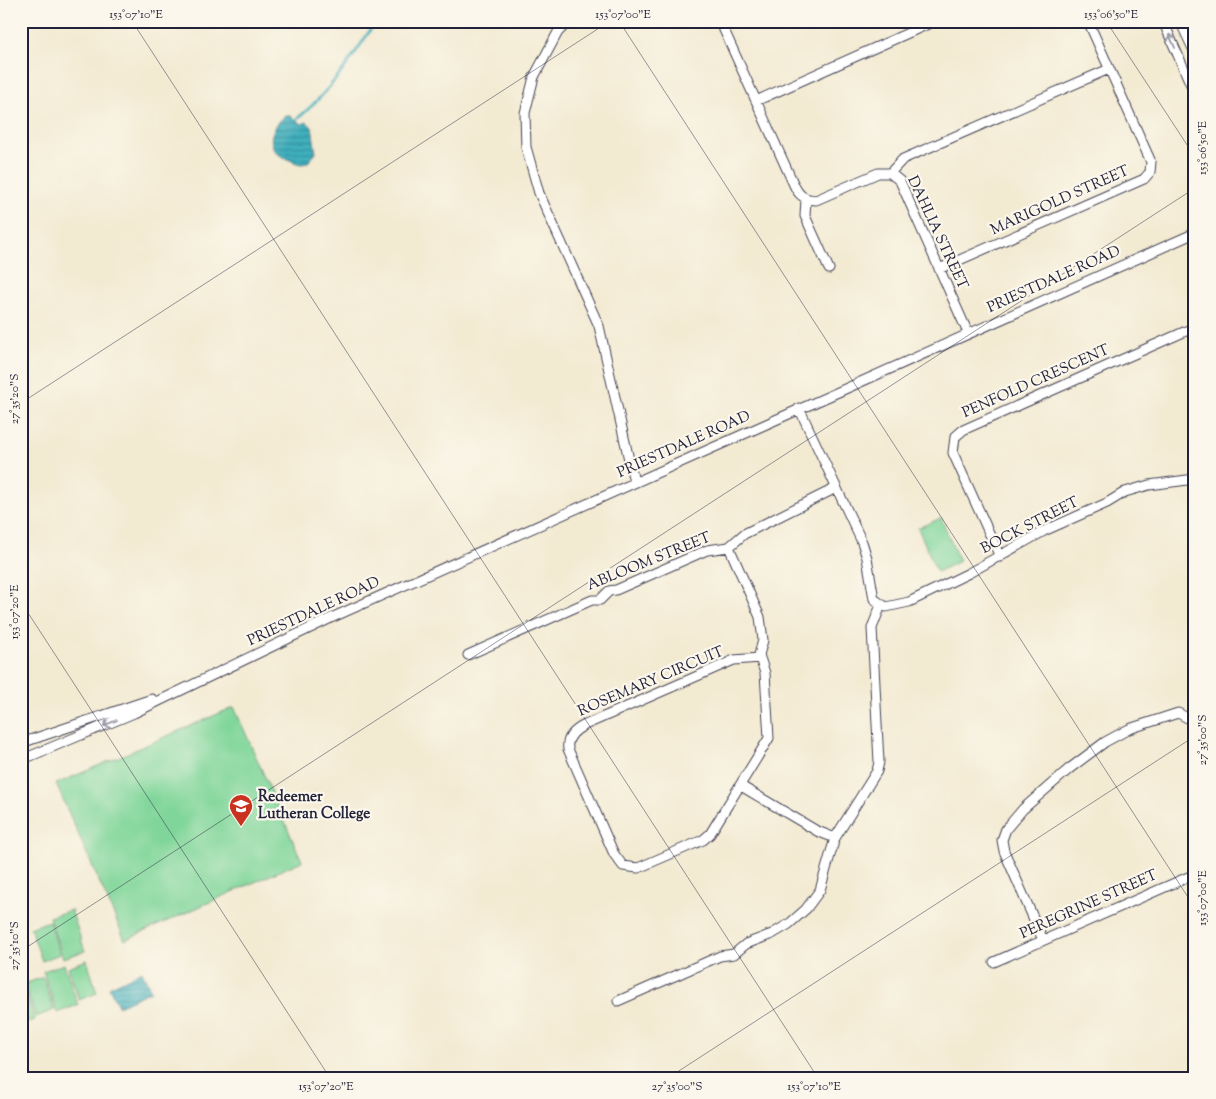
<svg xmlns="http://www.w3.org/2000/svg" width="1216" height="1099" font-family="'Sorts Mill Goudy',serif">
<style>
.garden{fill:#80d69a;stroke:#517c6a}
.water{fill:url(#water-rules);stroke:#31687c}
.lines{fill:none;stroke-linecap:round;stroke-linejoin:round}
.stream{stroke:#40afbc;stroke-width:3}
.minor-casing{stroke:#414052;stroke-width:11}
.minor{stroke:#fff;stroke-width:9}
.oneway{stroke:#9c9ca7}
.ticks{fill:none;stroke:#22223b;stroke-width:1;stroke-opacity:0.45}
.labels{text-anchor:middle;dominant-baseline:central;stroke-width:4.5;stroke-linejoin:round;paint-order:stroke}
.street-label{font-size:15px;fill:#22223b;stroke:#fbf7ec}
.poi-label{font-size:15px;font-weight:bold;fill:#22223b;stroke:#fbf7ec;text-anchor:start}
.neatline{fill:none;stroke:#22223b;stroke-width:2}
.ticks-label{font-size:12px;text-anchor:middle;fill:#22223b}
</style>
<defs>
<pattern id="water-rules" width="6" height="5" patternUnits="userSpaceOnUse" patternTransform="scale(1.25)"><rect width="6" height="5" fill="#40afbc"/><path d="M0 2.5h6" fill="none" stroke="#358e9a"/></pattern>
</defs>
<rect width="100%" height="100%" fill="#fbf7ec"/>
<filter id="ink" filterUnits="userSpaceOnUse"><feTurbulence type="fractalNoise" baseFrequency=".02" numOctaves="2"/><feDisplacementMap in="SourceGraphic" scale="10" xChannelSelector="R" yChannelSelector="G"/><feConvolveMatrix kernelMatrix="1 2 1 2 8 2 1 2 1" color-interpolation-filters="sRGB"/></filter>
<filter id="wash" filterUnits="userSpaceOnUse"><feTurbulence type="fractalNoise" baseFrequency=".0096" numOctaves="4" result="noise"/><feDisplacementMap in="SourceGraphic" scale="20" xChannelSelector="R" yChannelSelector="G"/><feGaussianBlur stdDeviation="1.12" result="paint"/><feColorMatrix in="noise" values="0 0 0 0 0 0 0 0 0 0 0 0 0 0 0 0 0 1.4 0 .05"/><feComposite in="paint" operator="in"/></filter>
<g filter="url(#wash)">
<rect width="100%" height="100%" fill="#f3ead2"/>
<!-- garden -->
<path class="garden" d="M941,518L959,561L937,572L918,528Z
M234,707L302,861L125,940L56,784Z
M71,910L85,951L63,958L49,917Z
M49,921L60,954L42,961L30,928Z
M87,960L97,993L79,1000L68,967Z
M64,964L78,1005L57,1013L43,971Z
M43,977L54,1010L36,1017L24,984Z
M21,980L35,1020L21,1025Z"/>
<!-- water -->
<path class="water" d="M285,116H290L302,124L307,122L312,127L316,153C313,156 311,160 308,162C302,166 296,163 290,160C266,152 266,132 285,116Z
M142,971L151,991L118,1006L109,987Z"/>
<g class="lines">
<!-- stream -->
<path class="stream" d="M297,119C329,93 354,56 376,21"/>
</g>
</g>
<g filter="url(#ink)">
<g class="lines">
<!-- minor casing -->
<g class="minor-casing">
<path id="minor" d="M569,21L558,32L534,77L525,113L526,147L539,193L599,326L634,482
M720,21L794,185C799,196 804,199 816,200L878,173H890L903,159L1109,69
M1163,21L1195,94
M1180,21L1195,53
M756,101L935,21
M890,173L900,181L968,333
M806,199L805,216L829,269
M939,269L1144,179L1150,172L1151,162L1088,21
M799,408L862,542L867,558L874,599L886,607L909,602L969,573L1044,531L1107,503L1125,492L1149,485L1195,479
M729,547L760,617L763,640L759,655L765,673L769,738L710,834L703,840L638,868L623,866L614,854L568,749C566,737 575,730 585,725L734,660L760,658
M1000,557L953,453L955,437L963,430L1195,327
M468,655L592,600H600L609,591L616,590L707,550L729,547L744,534L836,488
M21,743L152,699
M21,760L134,713L331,618L1195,233
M741,786L817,831L835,838
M1043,940L1004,851L1002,840L1006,829L1023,809L1069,769L1105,742L1129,729L1178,713L1195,722
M994,962L1195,874
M618,1001L720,956L734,954L746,944L772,934L789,924L806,909L820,890L835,838L877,771L879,762L872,628L881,605
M1195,1003V1013"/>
</g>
<!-- minor -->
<use href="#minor" class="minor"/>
</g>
<!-- one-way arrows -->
<defs><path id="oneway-shaft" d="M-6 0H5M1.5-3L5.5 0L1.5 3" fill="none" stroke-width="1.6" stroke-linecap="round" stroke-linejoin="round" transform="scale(1.25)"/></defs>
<g class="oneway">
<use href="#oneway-shaft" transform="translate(1172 41) rotate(-114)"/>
<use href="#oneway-shaft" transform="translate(110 723) rotate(157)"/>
</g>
</g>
<!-- ticks -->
<path class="ticks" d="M132,21L818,1078M619,21L1195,908M1106,21L1195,157M21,403L610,21M21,602L330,1078M21,951L1195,188M668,1078L1195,736"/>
<!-- icons -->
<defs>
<g id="school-pin" transform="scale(1.25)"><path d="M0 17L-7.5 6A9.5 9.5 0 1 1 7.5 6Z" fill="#c8321e" stroke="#fbf7ec"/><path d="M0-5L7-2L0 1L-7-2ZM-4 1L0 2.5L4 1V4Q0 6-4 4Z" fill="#fff"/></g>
</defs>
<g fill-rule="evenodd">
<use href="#school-pin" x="241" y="806"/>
</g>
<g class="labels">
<!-- street labels -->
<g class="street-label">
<text transform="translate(1060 201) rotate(-24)">MARIGOLD STREET</text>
<text transform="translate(937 233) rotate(65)">DAHLIA STREET</text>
<text transform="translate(1054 280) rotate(-24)">PRIESTDALE ROAD</text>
<text transform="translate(1036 382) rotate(-24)">PENFOLD CRESCENT</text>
<text transform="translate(684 445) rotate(-24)">PRIESTDALE ROAD</text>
<text transform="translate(1030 526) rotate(-27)">BOCK STREET</text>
<text transform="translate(649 562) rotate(-22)">ABLOOM STREET</text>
<text transform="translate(314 612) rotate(-25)">PRIESTDALE ROAD</text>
<text transform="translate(651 682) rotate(-23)">ROSEMARY CIRCUIT</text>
<text transform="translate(1089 905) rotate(-24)">PEREGRINE STREET</text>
</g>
<!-- poi labels -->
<g class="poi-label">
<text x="258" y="797">Redeemer<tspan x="258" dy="17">Lutheran College</tspan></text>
</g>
</g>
<!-- margin -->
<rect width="1216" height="1099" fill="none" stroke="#fbf7ec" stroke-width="55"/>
<rect x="28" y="28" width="1160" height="1044" class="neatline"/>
<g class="ticks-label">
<text x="136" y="18">153°07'10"E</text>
<text x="623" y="18">153°07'00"E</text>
<text x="1111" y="18">153°06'50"E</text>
<text transform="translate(1202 148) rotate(-90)" y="4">153°06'50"E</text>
<text transform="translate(14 399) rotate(-90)" y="4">27°35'20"S</text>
<text transform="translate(14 612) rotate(-90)" y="4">153°07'20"E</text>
<text transform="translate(1202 740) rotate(-90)" y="4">27°35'00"S</text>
<text transform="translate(1202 898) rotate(-90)" y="4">153°07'00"E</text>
<text transform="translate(14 946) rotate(-90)" y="4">27°35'10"S</text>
<text x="326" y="1090">153°07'20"E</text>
<text x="677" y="1090">27°35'00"S</text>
<text x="814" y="1090">153°07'10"E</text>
</g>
</svg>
